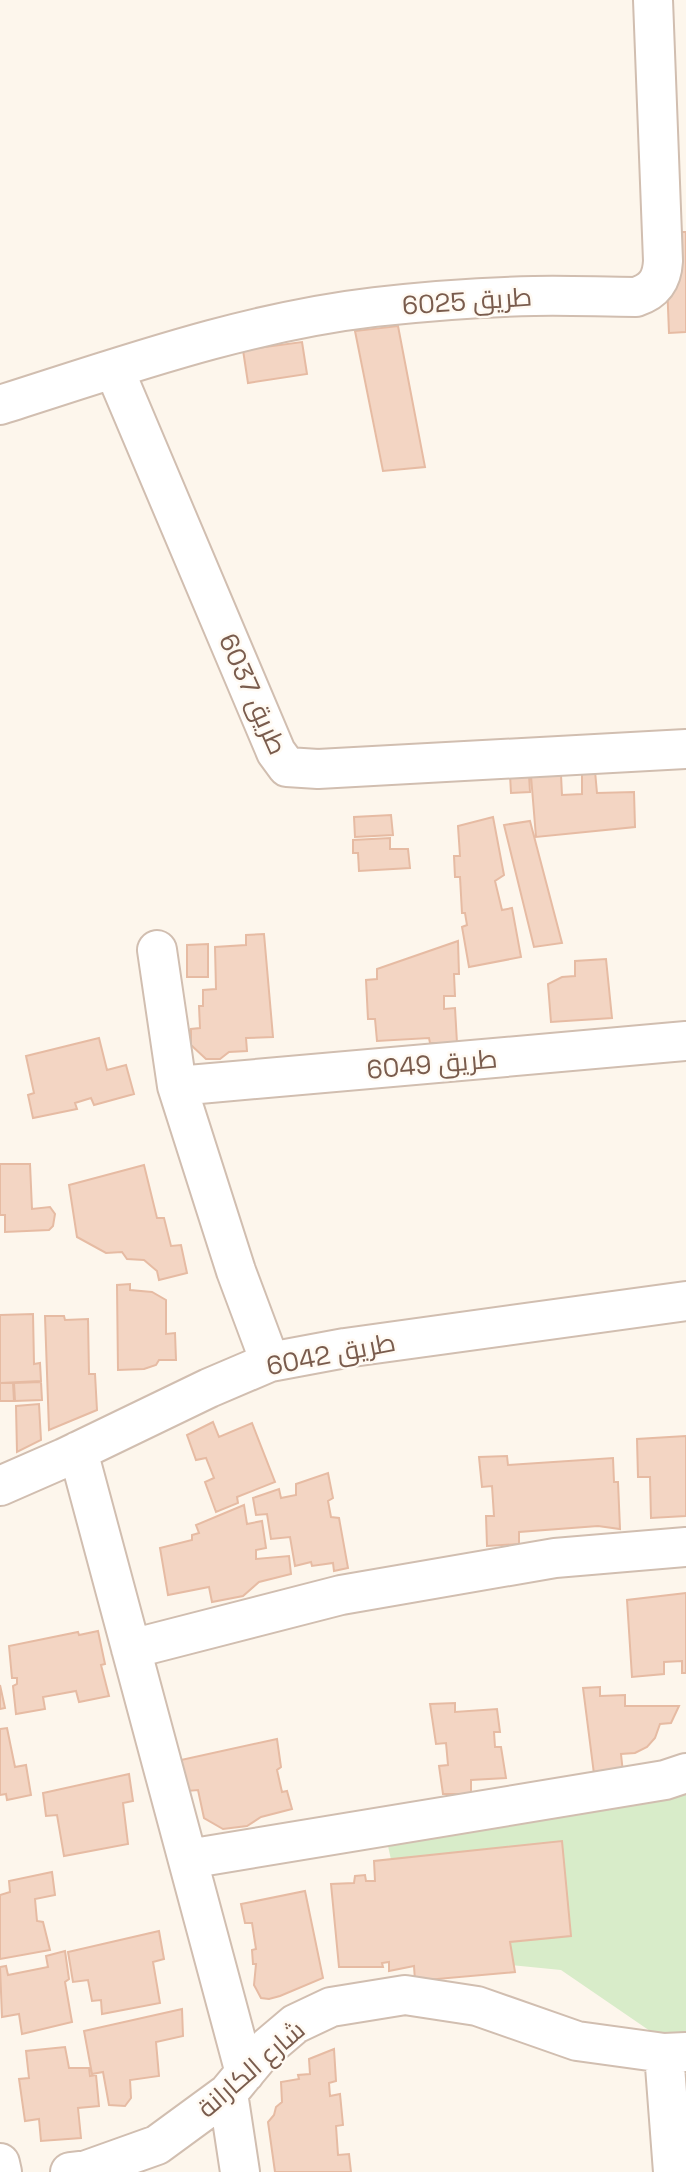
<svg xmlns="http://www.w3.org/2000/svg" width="686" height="2172" font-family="'Space Grotesk',Cairo,sans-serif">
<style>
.green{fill:#d8ecc9}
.building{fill:#f3d5c3;stroke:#e6bba3;stroke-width:2}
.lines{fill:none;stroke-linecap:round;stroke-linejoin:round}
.minor-casing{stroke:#d1beb0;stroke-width:42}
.minor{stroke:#fff;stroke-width:38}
.labels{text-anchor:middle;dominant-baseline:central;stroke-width:5;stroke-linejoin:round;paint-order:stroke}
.street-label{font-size:26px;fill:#7a5c4d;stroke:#fffaf3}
</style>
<rect width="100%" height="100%" fill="#fdf6ec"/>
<!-- green -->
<path class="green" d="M686,1793V2044L672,2046L561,1970L412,1955L388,1846Z"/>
<!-- building -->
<path class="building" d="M665,232H686V332L669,333Z
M398,326L425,467L383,471L355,331Z
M302,342L307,374L248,383L243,350Z
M582,771H595L597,793L634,792L635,827L536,837L531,776L561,775L562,795L582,794Z
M510,775H529L530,792L511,793Z
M391,815L393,835L355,837L354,817Z
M493,817L504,875L495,881L502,910L512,908L521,957L469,967L462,927L467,925L465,913H462L460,877H455L454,856H460L458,826Z
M530,821L562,943L534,947L504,825Z
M390,838V849H408L410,868L359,871L358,853H353V840Z
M264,934L273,1037L246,1038L247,1051L229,1052L220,1059H206L191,1045V1029L200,1028L199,1006H203V990L216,989L215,947L246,945V935Z
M458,941L459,974H454L455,996H444V1009L455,1008L457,1043H430L429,1038L377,1041L375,1019H368L366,980L377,979V969Z
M208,944V977H187V945Z
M606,959L612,1018L551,1022L548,984L562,977L575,976V961Z
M99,1038L107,1070L126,1065L134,1094L94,1105L91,1098L75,1103L77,1109L33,1118L28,1095L34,1093L26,1056Z
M0,1164H30L32,1209L50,1207L55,1214L53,1226L49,1230L5,1232V1215H0Z
M144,1165L157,1218H164L171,1246L181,1245L187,1273L159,1280L157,1271L144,1260L127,1259L122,1252L106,1253L77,1237L69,1185Z
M130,1284V1290L152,1292L166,1300V1334L175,1333L176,1360H159L156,1365L144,1369L118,1370L117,1285Z
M33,1314L34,1364L40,1363L41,1381L0,1383V1315Z
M45,1316H64L65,1320L88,1319L89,1374H95L97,1410L49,1430Z
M41,1382L42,1400L15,1401L14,1383Z
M0,1383H13L14,1401H0Z
M39,1404L41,1440L17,1452L16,1406Z
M213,1422L219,1437L252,1423L275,1482L237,1497L238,1503L216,1512L205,1482L214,1478L206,1458L196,1460L187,1435Z
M686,1436V1516L651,1518L650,1477H638L637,1439Z
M507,1456L508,1465L613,1458L614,1482H618L620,1529L598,1526L519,1532V1544L487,1546L486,1516H494L492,1486L482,1487L479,1457Z
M328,1473L333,1498L328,1501L331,1517L339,1518L348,1568L334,1571L333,1563L312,1566L311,1562L295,1566L290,1537L271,1539L267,1514L256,1515L253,1498L279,1489L281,1498L296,1495V1484Z
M244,1505L247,1524L262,1521L266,1548L256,1550V1559L289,1556L291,1574L259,1582L243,1596L212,1602L209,1587L168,1595L160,1548L192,1540V1535L199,1533L196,1525Z
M686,1593V1673H682V1661L664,1662V1674L632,1677L627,1600Z
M98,1631L105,1664L101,1665L109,1696L79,1702L76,1691L43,1697L45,1709L16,1714L13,1686L17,1684V1678H12L9,1646L78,1632L79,1635Z
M0,1685L5,1708L0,1709Z
M600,1687V1696L625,1695V1706H679L671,1723L660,1724L655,1738L647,1747L635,1753L621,1754L623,1773L594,1774L583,1688Z
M455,1703V1712L497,1709L500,1732H494L495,1747H501L506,1778L471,1780V1794H443L439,1766L448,1765L446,1743L436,1744L430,1704Z
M7,1728L15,1767L26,1765L31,1795L7,1800L6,1794L0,1795V1729Z
M277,1739L281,1767L277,1770L282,1792L287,1791L292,1809L261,1817L247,1826L223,1829L204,1818L198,1790L187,1791L181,1760Z
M129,1774L133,1801L123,1803L128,1844L64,1856L57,1815L46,1816L43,1793Z
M562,1841L571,1936L510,1942L515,1972L415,1981L414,1966L389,1971V1962L382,1963L383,1967H339L331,1884L354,1883L355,1876L365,1875L366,1881H375L374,1861Z
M52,1872L55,1895L35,1899L37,1921L43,1922L50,1950L0,1959V1895L10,1892L9,1881Z
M305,1891L323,1978L280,1996L269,1999L261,1998L254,1985L256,1964H253L252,1950L256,1949L252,1923H245L241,1904Z
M159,1931L164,1959L153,1962L160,2003L102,2014L101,2000L92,2001L88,1980L73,1982L68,1952Z
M65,1951L69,1979L65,1982L72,2022L22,2034L19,2014L2,2017L0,1967L6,1966L8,1975L48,1967L46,1956Z
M182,2009L183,2036L156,2042L159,2076L130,2080L131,2098L125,2106L109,2105L103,2072L92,2074L84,2031Z
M65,2047L69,2068H89L90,2076L96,2075L99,2106L78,2108L81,2138L41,2141L39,2119L25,2121L19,2079L29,2078L26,2051Z
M334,2049L336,2081L329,2083L330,2096L340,2094L343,2125L336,2126L338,2155L349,2154L351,2172H275L268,2122L274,2115L276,2107L282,2102L281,2082L299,2079L298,2075L310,2074L309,2059Z"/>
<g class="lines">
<!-- minor casing -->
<g class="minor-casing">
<path id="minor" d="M114,369L276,752L287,767L318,769L686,749
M0,405C123,366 246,322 375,307C428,301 481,297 534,296C568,295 602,297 636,297C654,291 662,281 663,261L653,0
M157,950L177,1086L236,1271L270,1362
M177,1086L686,1041
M78,1451L245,2073
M0,1486L64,1458L209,1388L270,1362L345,1348L686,1301
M131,1649L341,1595L555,1558L686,1547
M188,1859L665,1780L686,1773
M664,2053L673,2172
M228,2093L240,2172
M0,2163L2,2172
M70,2172L87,2170L157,2145L228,2093L262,2052L295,2024L331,2007L405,1995L477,2006L577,2041L664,2053L686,2052"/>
</g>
<!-- minor -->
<use href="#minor" class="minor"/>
</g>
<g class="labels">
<!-- street labels -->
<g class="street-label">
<text transform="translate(467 301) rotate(-4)">طريق 6025</text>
<text transform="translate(253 694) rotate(66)">طريق 6037</text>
<text transform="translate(432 1064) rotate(-5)">طريق 6049</text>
<text transform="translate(331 1354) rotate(-11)">طريق 6042</text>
<text transform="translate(251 2069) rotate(-41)">شارع الكارانة</text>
</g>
</g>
</svg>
